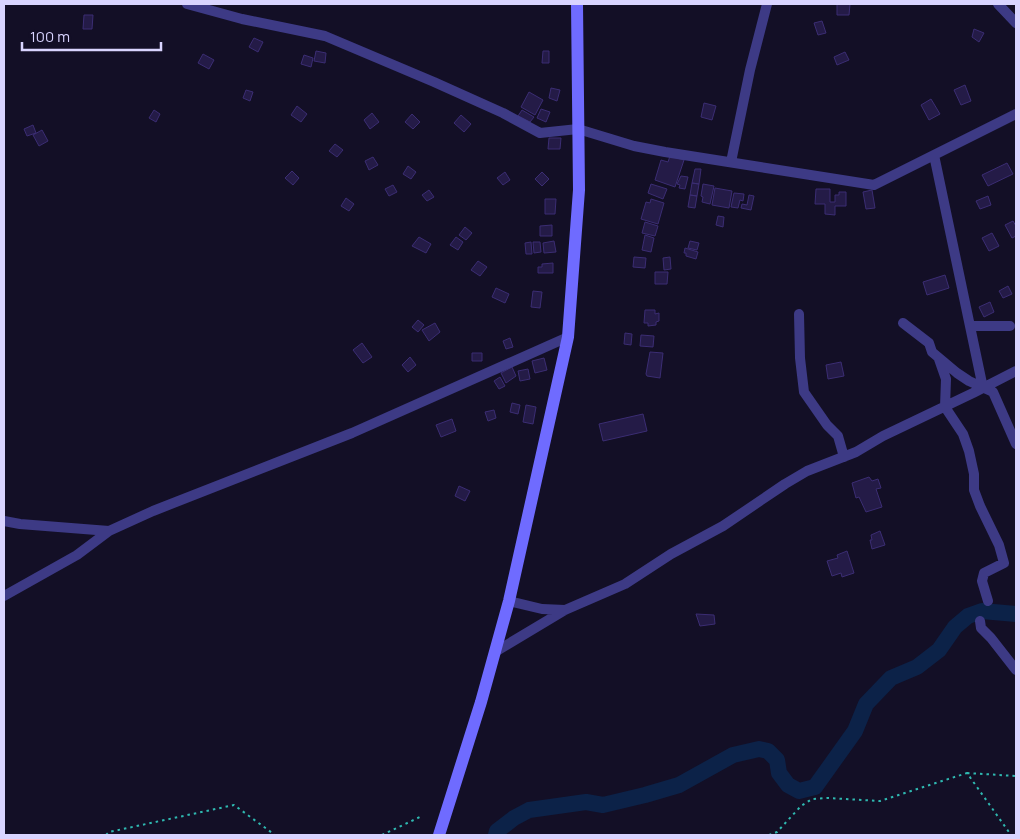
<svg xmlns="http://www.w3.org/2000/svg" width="1020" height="839" font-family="Manrope,sans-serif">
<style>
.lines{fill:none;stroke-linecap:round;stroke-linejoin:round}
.river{stroke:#0c2248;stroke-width:16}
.building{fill:#241b47;stroke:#3b2d73}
.path{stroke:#2fb8b0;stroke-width:2;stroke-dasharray:2.5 4;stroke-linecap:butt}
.street{stroke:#3d3a85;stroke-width:10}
.secondary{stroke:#6f6bff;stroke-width:12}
</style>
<rect width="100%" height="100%" fill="#130f26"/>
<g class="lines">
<!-- river -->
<path class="river" d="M496,835L497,831L514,818L529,810L586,802L603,805L645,795L679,785L733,755L759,749L768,751L777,760L779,773L788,785L799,791L815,787L855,731L866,704L891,678L917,667L939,650L955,627L968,616L982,611L1016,614"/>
</g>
<!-- building -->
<path class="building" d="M837,4H850L849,15H837Z
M84,15H93L92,29H83Z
M822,21L826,33L818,35L814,23Z
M974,29L984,33L979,42L972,37Z
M254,38L263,42L258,52L249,47Z
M316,51L326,53L325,63L314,61Z
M543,51H549V63H542Z
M845,52L849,60L837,65L834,57Z
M203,54L214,60L209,69L198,63Z
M304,55L313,58L311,67L301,64Z
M965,85L971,101L961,105L954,90Z
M551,88L560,90L557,101L549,98Z
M246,90L253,92L250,101L243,98Z
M529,92L543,100L535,115L521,107Z
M931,99L940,114L929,120L921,105Z
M704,103L716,106L712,120L701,117Z
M297,106L307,114L301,122L291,115Z
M541,109L550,112L546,122L537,118Z
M154,110L160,114L156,122L149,118Z
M522,110L534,117L530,122L518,116Z
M372,113L379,122L370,129L364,120Z
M412,114L420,122L413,129L405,122Z
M461,115L471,124L464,132L454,123Z
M33,125L36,133L27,136L24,129Z
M42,130L48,141L39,146L33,135Z
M549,138H561L560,149H548Z
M335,144L343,150L337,157L329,151Z
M670,156L684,160L675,187L655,180L661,160L668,162Z
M373,157L378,165L369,170L365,161Z
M1007,163L1013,174L988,186L982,175Z
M408,166L416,172L411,179L403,174Z
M695,169H701L699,184L692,183Z
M292,171L299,178L293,185L285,178Z
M505,172L510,180L503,185L497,178Z
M542,172L549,179L542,186L535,179Z
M681,176L688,177L685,189L679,188L680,185L677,184Z
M692,183L699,184L697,196L690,195Z
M651,184L667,189L663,199L648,193Z
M703,184L714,186L710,204L702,202L703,197L701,196Z
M393,185L397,192L389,196L385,189Z
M715,188L732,191L729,208L712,205Z
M816,189H830V202H835V195H839V192H846V206H835V215L825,214V204H815Z
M429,190L434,197L427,201L422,195Z
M872,190L875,208L866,209L863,192Z
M734,193L744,194L743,201L740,200L738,208L731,207Z
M690,195L697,196L695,208L688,207Z
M749,195L754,196L751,210L741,208L742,204L747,205Z
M988,196L991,205L980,209L976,201Z
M346,198L354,204L349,211L341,206Z
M545,199H556L555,214H545Z
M651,199L664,203L658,224L641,219L646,202L650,203Z
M718,216L724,217L723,227L716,225Z
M1013,221L1016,226V236L1012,238L1005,225Z
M645,222L658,226L655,236L642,233Z
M552,225V236H540V226Z
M465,227L472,233L466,240L459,235Z
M992,233L999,246L989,251L982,238Z
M645,235L654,238L651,252L642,250Z
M419,237L431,244L426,253L412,246Z
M456,237L463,242L458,250L450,245Z
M554,241L556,252L544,253L543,243Z
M690,241L699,243L697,250L688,248Z
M531,242L532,254H526L525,243Z
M533,242H540L541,252L534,253Z
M685,248L698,252L696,259L686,256V253H684Z
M634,257L646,258L645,268L633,267Z
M670,257L671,269L664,270L663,258Z
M478,261L487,267L480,276L471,270Z
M553,263V273H538V267H542V264Z
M655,272H668L667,284H655Z
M945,275L949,288L927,295L923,282Z
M1008,286L1012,294L1003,298L999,291Z
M496,288L509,294L505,303L492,297Z
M533,291L542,292L540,308L531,307Z
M990,302L994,312L984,317L979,307Z
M645,310H655V314L659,313V321L656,322V325L648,326V323H644Z
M418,320L424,325L418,332L412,327Z
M435,323L440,332L429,341L422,330Z
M625,333L632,334L631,345L624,344Z
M641,335L654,336L653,347L640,346Z
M510,338L513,347L506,349L503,341Z
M362,343L372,357L363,363L353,350Z
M650,352L663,353L660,378L647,376L646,374Z
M472,353H482V361H472Z
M410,357L416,365L408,372L402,365Z
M544,358L547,370L535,373L532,361Z
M841,362L844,376L828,379L826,365Z
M512,367L516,376L506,383L501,373Z
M528,369L530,379L520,381L518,371Z
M500,377L505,386L499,389L494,381Z
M512,403L520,405L518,414L510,412Z
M526,405L536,407L533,424L523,422Z
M494,410L496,418L488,421L485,412Z
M643,414L647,431L603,441L599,424Z
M452,419L456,431L441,437L436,425Z
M869,477L872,481L878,479L881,488L876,489L882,507L866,512L859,497L856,498L852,483Z
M459,486L470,491L465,501L455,496Z
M880,531L885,545L872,549L870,540H872L871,535Z
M847,551L854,573L842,577L841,573L832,576L827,561L838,558L837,555Z
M696,614L714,615L715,624L700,626Z"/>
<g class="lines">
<!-- path -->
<path class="path" d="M967,773L1016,776
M106,835L109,832L234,805L275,835
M382,835L422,816
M769,835L777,832L801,806L812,799L827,798L880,801L967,773L1011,835"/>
<!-- street -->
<path class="street" d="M187,4L242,19L325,36L434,82L503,113L540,133L578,129L634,146L665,152L874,185L1016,114
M998,4L1016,23
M934,155L983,388
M731,162L750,70L767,4
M799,314L800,358L804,392L827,425L838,436L844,457
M903,323L929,343L932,352L957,373L969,381L993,392L1016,444
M970,326H1010
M939,359L946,379L945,407L963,434L969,451L974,474V490L980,506L999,545L1004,563L984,573L982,581L988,601
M4,521L20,524L109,531L153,511L352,433L568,337
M4,596L77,555L109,531
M509,601L542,609L565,610
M980,621L981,628L991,638L1016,670
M495,652L565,610L625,584L671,554L723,526L785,484L807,471L856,452L883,436L973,393L1016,371"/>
<!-- secondary -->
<path class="secondary" d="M439,835L481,702L509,601L568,337L579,190L577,4"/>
</g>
<!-- border -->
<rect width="1020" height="839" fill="none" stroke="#d9d4ff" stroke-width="10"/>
<!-- scale -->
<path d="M22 42v8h139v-8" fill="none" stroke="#d9d4ff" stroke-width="2.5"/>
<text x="30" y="42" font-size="15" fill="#d9d4ff" stroke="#130f26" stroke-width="4" paint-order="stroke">100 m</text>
</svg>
